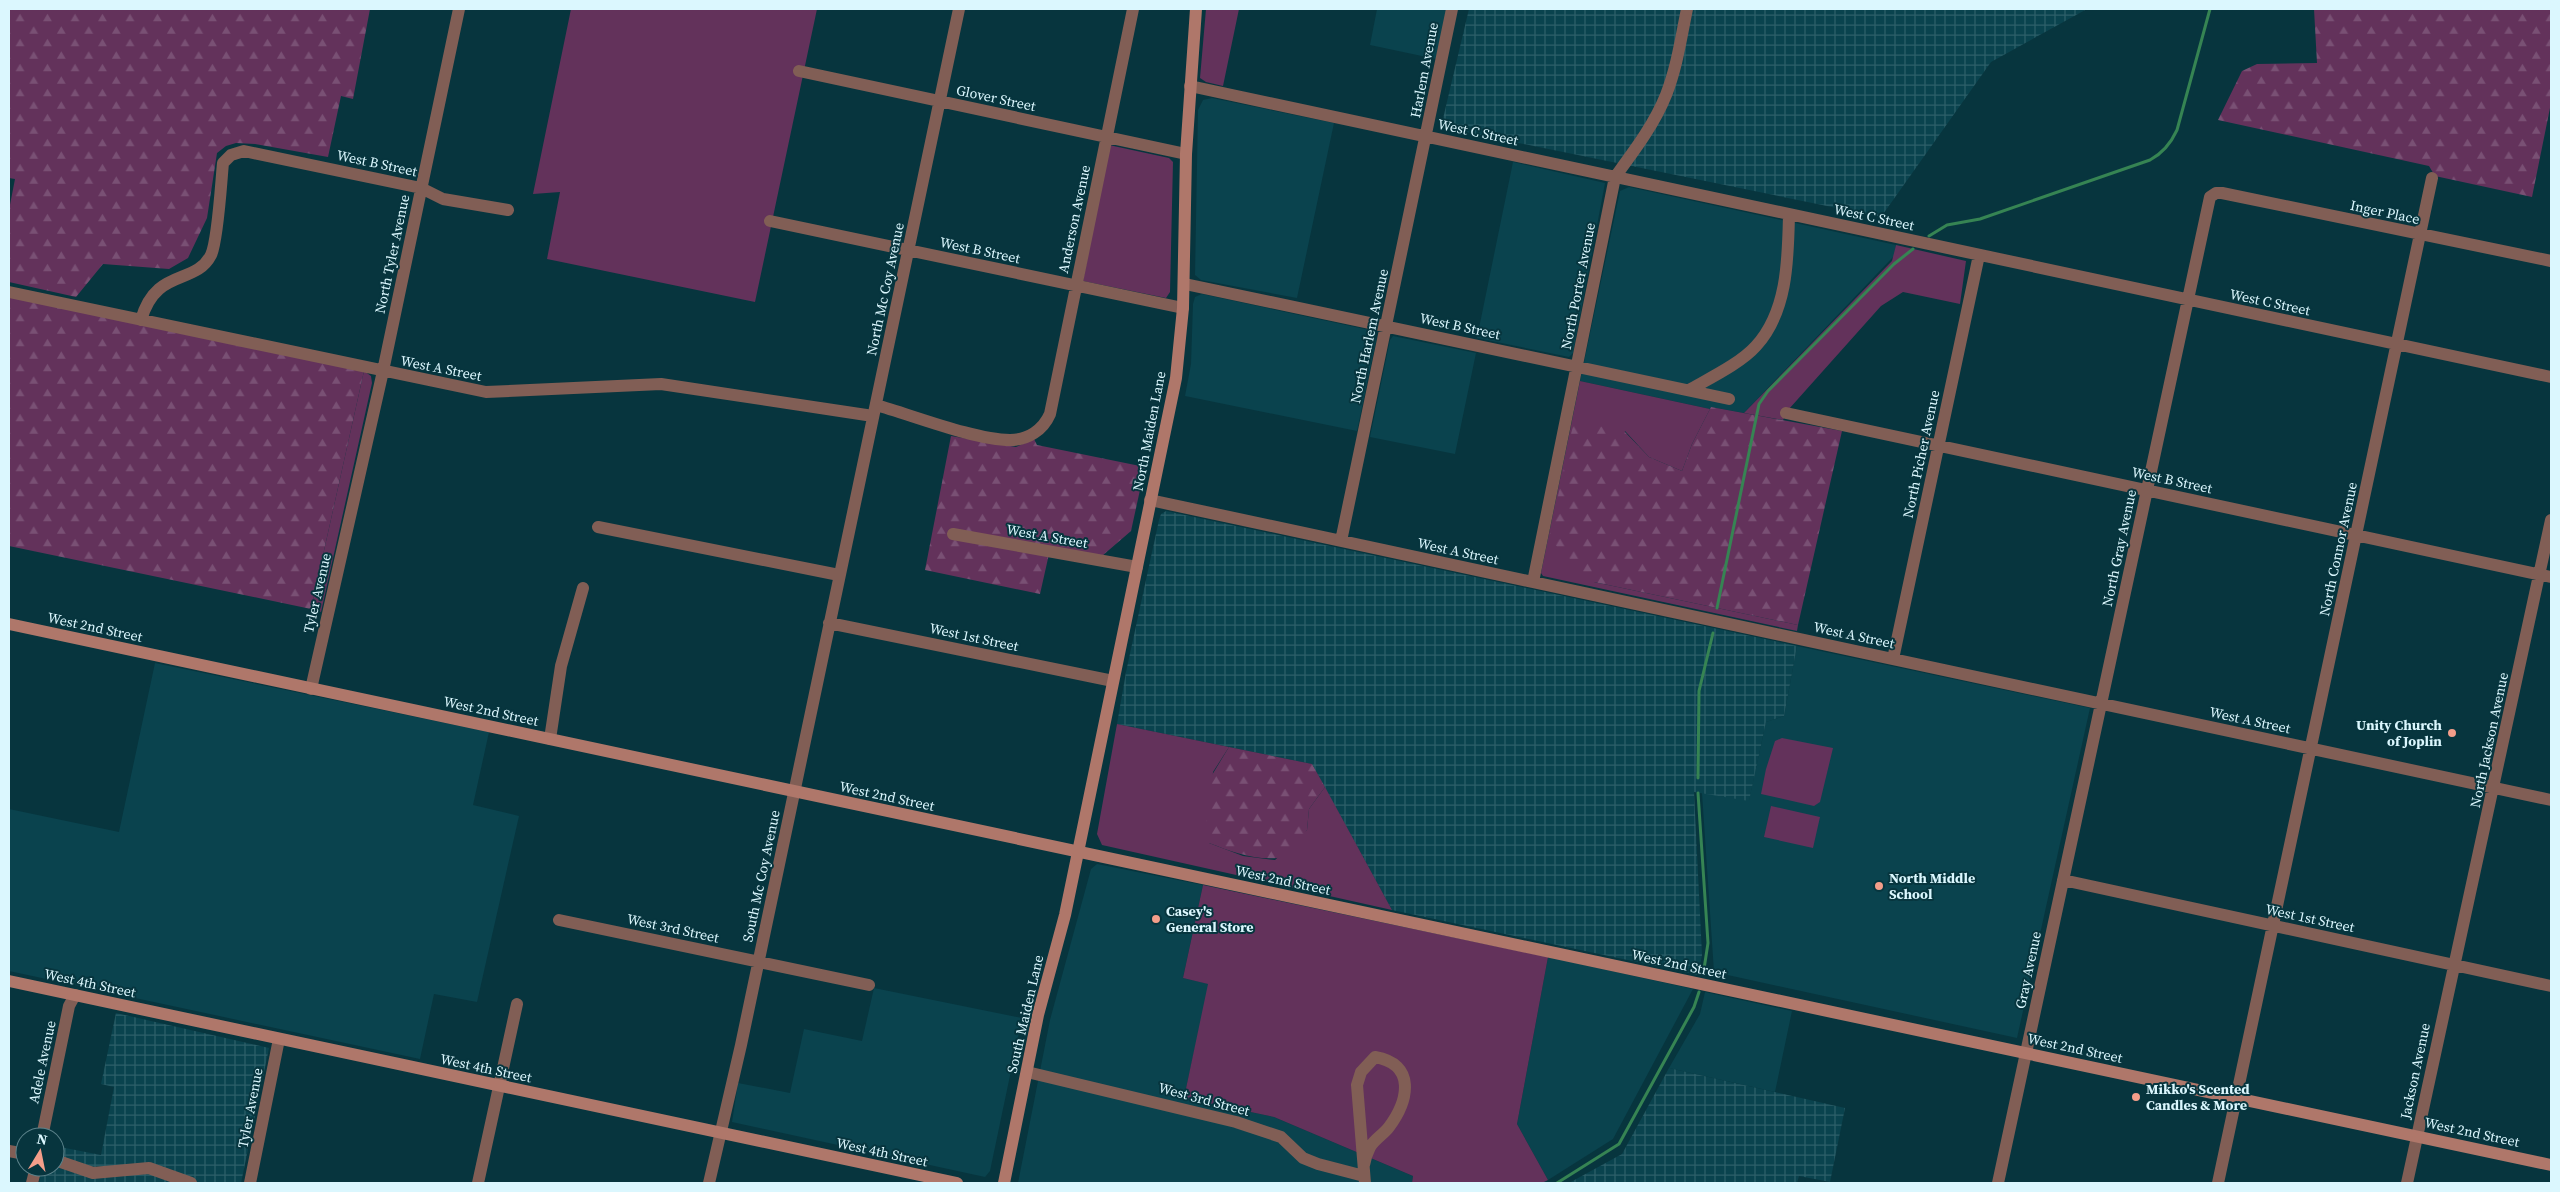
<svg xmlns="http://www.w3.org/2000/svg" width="2560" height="1192" font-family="'Source Serif 4',serif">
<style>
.built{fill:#0a434e}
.industrial{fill:url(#industrial-grid)}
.grass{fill:#63325b}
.forest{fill:url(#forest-firs)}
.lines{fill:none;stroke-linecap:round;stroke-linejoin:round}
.stream{stroke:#368453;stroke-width:3}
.street{stroke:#815e55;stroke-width:12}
.secondary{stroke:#af776a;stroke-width:12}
.poi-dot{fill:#f49e8a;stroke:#07353e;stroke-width:2}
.labels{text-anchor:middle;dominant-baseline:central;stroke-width:4;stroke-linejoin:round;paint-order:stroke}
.street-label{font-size:14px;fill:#dbf7fe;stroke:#07353e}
.poi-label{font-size:14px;font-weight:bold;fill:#dbf7fe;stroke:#07353e;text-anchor:start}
</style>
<defs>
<pattern id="industrial-grid" width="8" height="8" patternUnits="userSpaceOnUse" patternTransform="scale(1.25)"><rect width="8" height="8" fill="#0a434e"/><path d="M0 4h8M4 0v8" fill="none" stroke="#2d5f69"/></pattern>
<pattern id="forest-firs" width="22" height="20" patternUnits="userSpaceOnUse" patternTransform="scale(1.25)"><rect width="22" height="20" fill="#63325b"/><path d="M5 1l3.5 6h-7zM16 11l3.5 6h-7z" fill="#795074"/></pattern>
</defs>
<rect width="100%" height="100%" fill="#07353e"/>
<!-- built -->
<path class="built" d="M1377,9H1447L1436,59L1370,45Z
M1212,98L1334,123L1297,298L1201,280L1195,275L1198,110L1203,100Z
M1513,162L1605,183L1573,353L1569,357L1477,338Z
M1629,187L1896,245L1894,256L1744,413L1711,407L1710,409L1580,381L1620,191Z
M1202,294L1374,331L1376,340L1357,431L1185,396L1191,364L1193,304L1195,297Z
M1393,336L1476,353L1455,454L1370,437L1390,340Z
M1797,646L2090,708L2017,1038L1714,972L1702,793L1749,800L1766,722L1784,716Z
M155,663L489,732L473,805L519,816L477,1002L434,994L420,1059L9,971V809L119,832Z
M1097,864L1203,885L1183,978L1209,984L1184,1098L1274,1117L1413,1176L1412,1183H1018L1050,1020L1091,869Z
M1548,957L1693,989L1613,1139L1548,1180L1517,1124Z
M874,988L1022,1018L990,1171L985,1177L732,1122L738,1083L790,1093L804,1029L862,1041Z
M1705,992L1792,1011L1775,1092L1669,1068L1700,1014Z"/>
<!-- industrial -->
<path class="industrial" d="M1469,9H2087L1991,62L1881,217L1441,127Z
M1166,511L1797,646L1784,716L1766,722L1749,801L1694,792L1702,955L1698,975L1392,910L1312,764L1117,724L1126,672L1159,520L1161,514Z
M116,1013L269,1048L241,1183H39L42,1167H55V1146L101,1155L114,1087L101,1084Z
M1669,1068L1845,1108L1830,1182L1799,1176L1797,1183H1569L1622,1154Z"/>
<!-- grass -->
<path class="grass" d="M571,9H817L755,302L547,259L560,192L533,194Z
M1206,9H1239L1223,86L1206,82L1200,78Z
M1109,145L1169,158L1173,162L1170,292L1166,298L1083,281Z
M1896,245L1966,261L1960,304L1903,292L1881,306L1789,409L1783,420L1744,413L1892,261Z
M364,371L371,376L372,383L321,612L311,609Z
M1580,381L1710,409L1692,444L1682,471L1649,457L1625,431L1594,582L1798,625L1797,631L1543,576L1541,573Z
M1117,724L1229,747L1213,772L1209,843L1243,856L1275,860L1307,830L1309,809L1325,787L1392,910L1102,845L1097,834Z
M1782,738L1833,748L1820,802L1814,806L1761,794L1766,769L1775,741Z
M1771,806L1820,817L1813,848L1764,837Z
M1203,885L1548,957L1517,1124L1548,1180L1542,1183H1412L1413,1176L1274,1117L1184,1098L1208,984L1183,978Z"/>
<!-- forest -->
<path class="forest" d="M9,9H370L353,99L341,96L328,157L255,144L236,143L226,146L217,153L207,218L188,258L169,269L103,264L76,297L9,282V210L15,179L9,178Z
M2314,9H2551V103L2532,197L2435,176L2429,166L2218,120L2242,71L2257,64L2317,63Z
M9,296L364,371L311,609L9,546Z
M1711,407L1842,431L1798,625L1594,582L1549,539L1574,420L1625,432L1649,457L1682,471L1692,444Z
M951,436L1016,447L1034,439L1037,445L1145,467L1131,531L1102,556L1049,554L1040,594L925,570Z
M1229,747L1312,764L1325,787L1309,809L1307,830L1289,856C1261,863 1235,853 1209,843L1206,833L1209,780Z"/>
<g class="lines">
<!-- stream -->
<path class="stream" d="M1929,236L1947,225L1980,219L2150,160C2163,153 2171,143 2177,130L2210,9
M1717,608L1759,404L1768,391L1894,264L1913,249
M1698,778L1699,691L1713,633
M1698,793L1708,943L1704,969
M1557,1183L1619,1144L1694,1007L1699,992"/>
<!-- street -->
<path class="street" d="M799,71L1186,154
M1190,86L2551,377
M770,221L1183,308
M1185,284L1729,399
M9,292L486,392L661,384L873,416
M141,320C156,267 195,286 211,255C218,240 221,183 223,163L231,155L244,151L421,188L443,199L508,210
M1689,390C1710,378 1741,363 1756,346C1788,311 1788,258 1789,214
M876,405C912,415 975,440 1010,440C1028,440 1043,430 1050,414L1133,9
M1786,413L2551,577
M1150,500L2551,800
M598,527L839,575
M953,534L1137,567
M1341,541L1452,9
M1533,582L1615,177C1634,151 1654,125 1666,95C1677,67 1681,38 1687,9
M829,623L1113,681
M1893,659L1979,255
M311,689L383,371L459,9
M550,739L561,666L583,588
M2063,880L2551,986
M559,920L869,985
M1027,1072L1236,1122L1281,1137L1303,1158L1318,1164L1364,1176
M42,1137L69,1006L75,995
M9,1151L25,1154
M55,1160L93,1173L149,1168L191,1183
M1364,1165C1365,1159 1367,1153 1370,1147C1375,1139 1384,1134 1389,1127C1409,1100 1416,1064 1375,1057L1361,1072L1357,1085L1365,1183
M32,1183L36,1167
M250,1183L279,1039
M478,1183L517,1004
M709,1183L741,1045L959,9
M1998,1183L2210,197L2216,193H2222L2551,261
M2218,1183L2432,178
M2407,1183L2551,520"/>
<!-- secondary -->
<path class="secondary" d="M9,624L2551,1165
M9,981L957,1183
M1004,1183L1038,1015L1065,915L1176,378L1183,308L1186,154L1196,9"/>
</g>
<!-- markers -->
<g class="poi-dot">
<circle cx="2452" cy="733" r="5"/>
<circle cx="1879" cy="886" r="5"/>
<circle cx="1156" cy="919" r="5"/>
<circle cx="2136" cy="1097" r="5"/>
</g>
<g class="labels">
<!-- street labels -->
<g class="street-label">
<text transform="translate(1424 70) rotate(-79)">Harlem Avenue</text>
<text transform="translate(996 98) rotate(12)">Glover Street</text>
<text transform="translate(1478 132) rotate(12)">West C Street</text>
<text transform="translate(377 163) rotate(12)">West B Street</text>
<text transform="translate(2385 212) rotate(12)">Inger Place</text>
<text transform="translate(1874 217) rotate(12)">West C Street</text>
<text transform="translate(1074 219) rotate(-78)">Anderson Avenue</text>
<text transform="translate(980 250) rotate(12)">West B Street</text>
<text transform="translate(392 254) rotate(-78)">North Tyler Avenue</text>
<text transform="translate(1578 286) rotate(-79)">North Porter Avenue</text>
<text transform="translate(885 289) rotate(-78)">North Mc Coy Avenue</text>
<text transform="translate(2270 302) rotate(12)">West C Street</text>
<text transform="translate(1460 326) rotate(12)">West B Street</text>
<text transform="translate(1369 336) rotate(-78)">North Harlem Avenue</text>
<text transform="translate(441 368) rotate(11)">West A Street</text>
<text transform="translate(1149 431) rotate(-79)">North Maiden Lane</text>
<text transform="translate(1921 454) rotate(-78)">North Picher Avenue</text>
<text transform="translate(2172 480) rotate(12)">West B Street</text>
<text transform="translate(1047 536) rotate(10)">West A Street</text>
<text transform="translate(2119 548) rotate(-78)">North Gray Avenue</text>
<text transform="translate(2338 549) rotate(-78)">North Connor Avenue</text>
<text transform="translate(1458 551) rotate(12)">West A Street</text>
<text transform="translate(317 593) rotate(-77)">Tyler Avenue</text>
<text transform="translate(95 627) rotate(12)">West 2nd Street</text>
<text transform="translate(1854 635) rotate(12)">West A Street</text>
<text transform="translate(974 637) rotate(12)">West 1st Street</text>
<text transform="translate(491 711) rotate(12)">West 2nd Street</text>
<text transform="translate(2250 720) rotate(12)">West A Street</text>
<text transform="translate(2489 740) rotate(-78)">North Jackson Avenue</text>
<text transform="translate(887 796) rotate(12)">West 2nd Street</text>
<text transform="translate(761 876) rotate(-78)">South Mc Coy Avenue</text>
<text transform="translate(1283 880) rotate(12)">West 2nd Street</text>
<text transform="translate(2310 918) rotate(12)">West 1st Street</text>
<text transform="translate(673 928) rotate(12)">West 3rd Street</text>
<text transform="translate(1679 964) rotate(12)">West 2nd Street</text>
<text transform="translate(2028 970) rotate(-78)">Gray Avenue</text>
<text transform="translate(90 983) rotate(12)">West 4th Street</text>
<text transform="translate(1025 1014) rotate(-77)">South Maiden Lane</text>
<text transform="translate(2075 1048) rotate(12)">West 2nd Street</text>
<text transform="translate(42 1062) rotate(-78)">Adele Avenue</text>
<text transform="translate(486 1068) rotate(12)">West 4th Street</text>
<text transform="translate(2415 1071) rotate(-78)">Jackson Avenue</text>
<text transform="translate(1204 1099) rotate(15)">West 3rd Street</text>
<text transform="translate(250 1108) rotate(-79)">Tyler Avenue</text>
<text transform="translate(2472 1132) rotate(12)">West 2nd Street</text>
<text transform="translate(882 1152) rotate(12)">West 4th Street</text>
</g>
<!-- poi labels -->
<g class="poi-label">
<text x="2442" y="725" text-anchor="end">Unity Church<tspan x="2442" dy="16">of Joplin</tspan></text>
<text x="1889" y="878">North Middle<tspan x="1889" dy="16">School</tspan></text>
<text x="1166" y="911">Casey's<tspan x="1166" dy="16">General Store</tspan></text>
<text x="2146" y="1089">Mikko's Scented<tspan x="2146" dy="16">Candles &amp; More</tspan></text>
</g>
</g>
<!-- border -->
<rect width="2560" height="1192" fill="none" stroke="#dbf7fe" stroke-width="20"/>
<!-- north arrow -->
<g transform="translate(40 1152) rotate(10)"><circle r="24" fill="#07353e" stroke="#5c838b"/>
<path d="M0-4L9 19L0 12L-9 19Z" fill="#f49e8a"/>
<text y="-8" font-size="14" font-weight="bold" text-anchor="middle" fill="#dbf7fe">N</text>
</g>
</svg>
